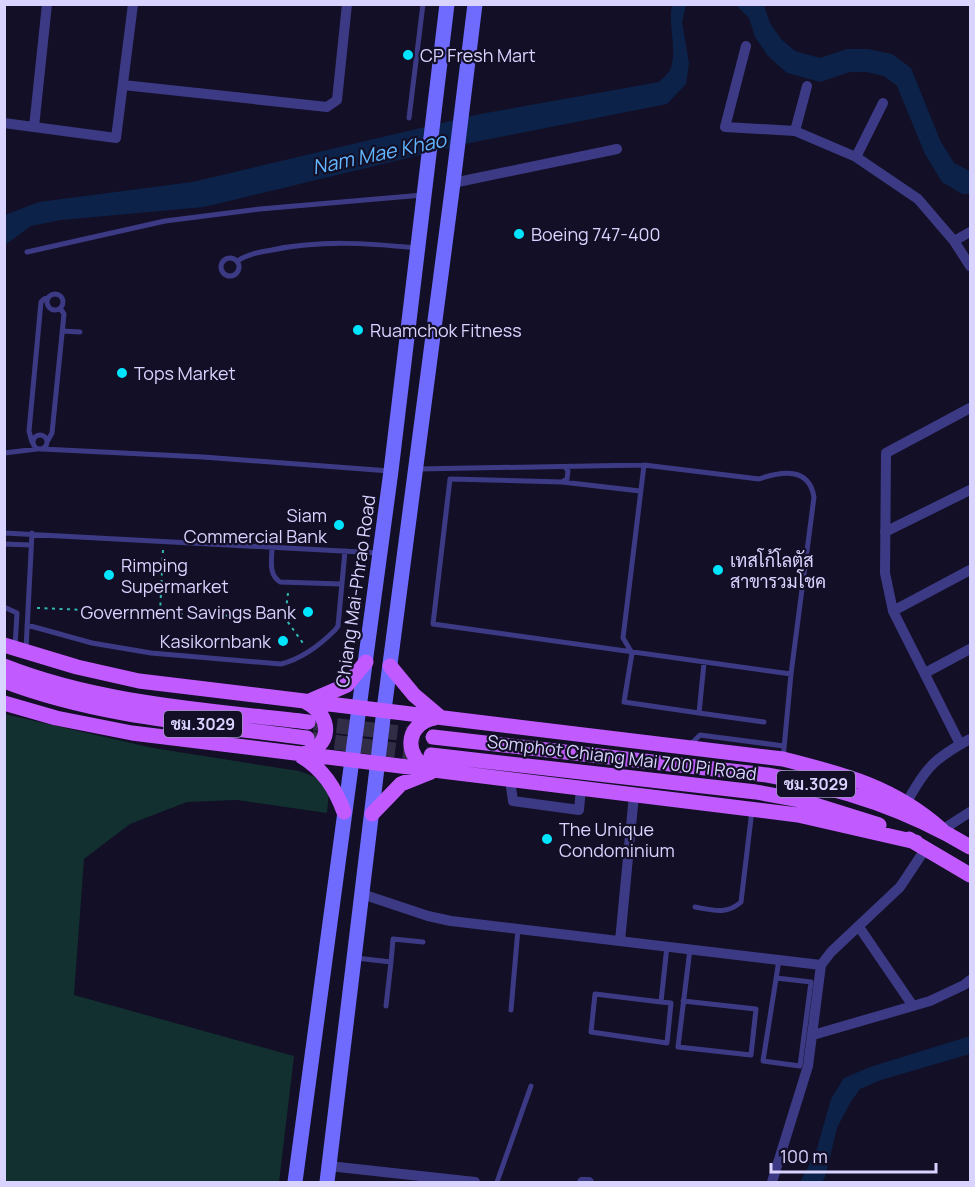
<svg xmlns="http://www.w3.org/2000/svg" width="975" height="1187" font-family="Manrope,Sarabun,sans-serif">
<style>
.green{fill:#12302f}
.water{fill:#0c2248}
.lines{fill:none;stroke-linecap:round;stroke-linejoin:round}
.primary-tunnel{stroke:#312d47;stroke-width:15;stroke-dasharray:15 8;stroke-linecap:butt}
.path{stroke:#2fb8b0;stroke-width:2;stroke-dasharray:3 4.5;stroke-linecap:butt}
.service{stroke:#3d3a85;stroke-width:5}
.minor{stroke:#3d3a85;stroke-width:10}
.secondary{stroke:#6f6bff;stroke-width:15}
.primary{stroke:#c25bff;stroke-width:15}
.poi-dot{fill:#00e5ff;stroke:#130f26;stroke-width:2}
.labels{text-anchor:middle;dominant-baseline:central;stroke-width:4.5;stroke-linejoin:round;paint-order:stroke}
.shield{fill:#130f26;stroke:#9e99be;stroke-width:1.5}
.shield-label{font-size:16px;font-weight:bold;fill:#d9d4ff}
.poi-label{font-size:18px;fill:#d9d4ff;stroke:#130f26;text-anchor:start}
.street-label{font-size:18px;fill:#d9d4ff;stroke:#130f26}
.water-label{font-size:20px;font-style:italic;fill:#62b6ff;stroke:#130f26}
</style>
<rect width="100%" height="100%" fill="#130f26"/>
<!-- green -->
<path class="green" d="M4,714L153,748L299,771L318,778L329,791L327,813L237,800L187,802L130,824L84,859L74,995L294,1056L279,1182H5Z"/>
<!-- water -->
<path class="water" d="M672,5H686L682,22L689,63L686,84L667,104L470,143L204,207L61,220L31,226L5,245V215L39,202L192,182L480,114L659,82C663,78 669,73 671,68C677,48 668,25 672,5Z
M736,5H764L770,23L781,39L795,51L820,58L847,49H868L892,54L911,68L940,140L954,163L970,171V194H962L942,182L925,154L897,86L884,76L866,72H850L820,82L787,73L768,56L755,37L749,18Z
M970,1036V1054L881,1080L860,1089L850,1103L837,1128L825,1177L822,1182H800L816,1152L831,1099L844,1078L870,1067Z"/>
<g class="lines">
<!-- primary-tunnel -->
<path class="primary-tunnel" d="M314,723L433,737
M312,739L431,755"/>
<!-- path -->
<path class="path" d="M288,593L285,618L305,646
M37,608L285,618
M160,613L163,550"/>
<!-- service -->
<path class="service" d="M409,118L423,4
M27,252L165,221L260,209L423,195
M221 267a9 9 0 1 1 18 0a9 9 0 1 1-18 0Z
M237,261C248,254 260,252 272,250C320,240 368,243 416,248
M47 302a8 8 0 1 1 16 0a8 8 0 1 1-16 0Z
M62,331L80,332
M33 442a7 7 0 1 1 14 0a7 7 0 1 1-14 0Z
M32,442L29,431L41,302L44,299L48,298
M47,442L52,433L64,314L60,308
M42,449L203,457L390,471
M4,453L37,449
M644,465L623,638L632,653L624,702L699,713L704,663
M565,467L568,471L567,479L562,482L450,479L433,624L791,674
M418,469L644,465L759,479C782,471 809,467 814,497L791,674L783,759
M562,482L640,491
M4,533L379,553
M4,544L31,545
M272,547C272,560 268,574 280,582L341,584
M4,607L17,613L15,647
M27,625L92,643L151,653L281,664C301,659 320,645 335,630L338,626L345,551
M26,649L32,533
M699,713L764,722
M689,746L700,735L784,746
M695,907C712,910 727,915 741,902L752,810
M356,958L391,962L393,939L423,942
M776,978L811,982L800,1066L763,1061L779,960
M683,1001L756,1009L751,1055L678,1047L690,949
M661,1002L595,994L591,1032L667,1043L671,1003L661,1002L667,946
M386,1006L391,962
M511,1010L518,929
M497,1182L531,1086"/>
<!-- minor -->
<path class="minor" d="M746,46L725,127L795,131L856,157L918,199L954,241L970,266
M123,85L327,107L337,100L347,4
M4,123L116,138L133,4
M34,127L47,4
M795,131L807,86
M856,157L883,103
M453,183L617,149
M954,241L970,232
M885,532L970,490
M893,611L970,570
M925,673L970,649
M960,744L893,611L885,573L886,453L970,408
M510,780L513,801L579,810L581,788
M907,802C926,767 935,758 970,739
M942,830L970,812
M362,894L428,916L451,921L821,965
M859,927L913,1006
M620,941L634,795
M813,1035L930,1001L964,985L970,980
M329,1166L475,1182
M582,1182H589
M772,1182L808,1066L821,965L831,952L900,887L926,848"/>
<!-- secondary -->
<path class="secondary" d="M295,1182L391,471L447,4
M327,1182L384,710L453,183L475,4"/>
<!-- primary -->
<path class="primary" d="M4,645L77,667L139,681L783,759C843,774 894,787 942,830
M4,666C100,704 207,710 308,722
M390,666L414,695L440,717
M4,681C101,718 205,724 307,738
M312,700L347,685L366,662
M4,703L56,718L132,733L798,815L916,842
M433,737L767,775C840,787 907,809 970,847
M301,755C333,747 333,716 306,702
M431,755L756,792L799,800L879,825
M301,756C323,769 335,788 344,812
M431,770C403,758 404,724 435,718
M372,814L401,784L431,772
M909,839L970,875"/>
</g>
<!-- markers -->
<g class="poi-dot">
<circle cx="408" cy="55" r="6"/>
<circle cx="519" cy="234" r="6"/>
<circle cx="358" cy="330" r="6"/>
<circle cx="122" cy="373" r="6"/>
<circle cx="339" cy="525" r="6"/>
<circle cx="718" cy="570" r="6"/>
<circle cx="109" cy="575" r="6"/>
<circle cx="308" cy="612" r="6"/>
<circle cx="283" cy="641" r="6"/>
<circle cx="547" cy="839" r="6"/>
</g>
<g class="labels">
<!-- shield labels -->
<g class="shield">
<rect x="164" y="711" width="78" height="26" rx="4.5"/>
<rect x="777" y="771" width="78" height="26" rx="4.5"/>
</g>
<g class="shield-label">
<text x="203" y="724">ชม.3029</text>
<text x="816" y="784">ชม.3029</text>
</g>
<!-- poi labels -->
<g class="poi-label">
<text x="420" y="55">CP Fresh Mart</text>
<text x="531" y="234">Boeing 747-400</text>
<text x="370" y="330">Ruamchok Fitness</text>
<text x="134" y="373">Tops Market</text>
<text x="327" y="515" text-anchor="end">Siam<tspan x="327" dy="21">Commercial Bank</tspan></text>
<text x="730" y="560">เทสโก้โลตัส<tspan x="730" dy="21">สาขารวมโชค</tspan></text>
<text x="121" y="565">Rimping<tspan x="121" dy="21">Supermarket</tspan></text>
<text x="296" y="612" text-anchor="end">Government Savings Bank</text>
<text x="271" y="641" text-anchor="end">Kasikornbank</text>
<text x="559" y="829">The Unique<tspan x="559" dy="21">Condominium</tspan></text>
</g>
<!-- street labels -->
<g class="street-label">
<text transform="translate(355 591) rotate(-82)">Chiang Mai-Phrao Road</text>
<text transform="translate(622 757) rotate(7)">Somphot Chiang Mai 700 Pi Road</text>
</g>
<!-- water labels -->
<g class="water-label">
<text transform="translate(379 153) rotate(-12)">Nam Mae Khao</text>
</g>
</g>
<!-- border -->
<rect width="975" height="1187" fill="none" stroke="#d9d4ff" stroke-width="12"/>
<!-- scale -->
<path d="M771 1163v9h165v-9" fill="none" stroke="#d9d4ff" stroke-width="3"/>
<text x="780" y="1163" font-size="18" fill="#d9d4ff" stroke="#130f26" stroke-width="4.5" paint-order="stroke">100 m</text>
</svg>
